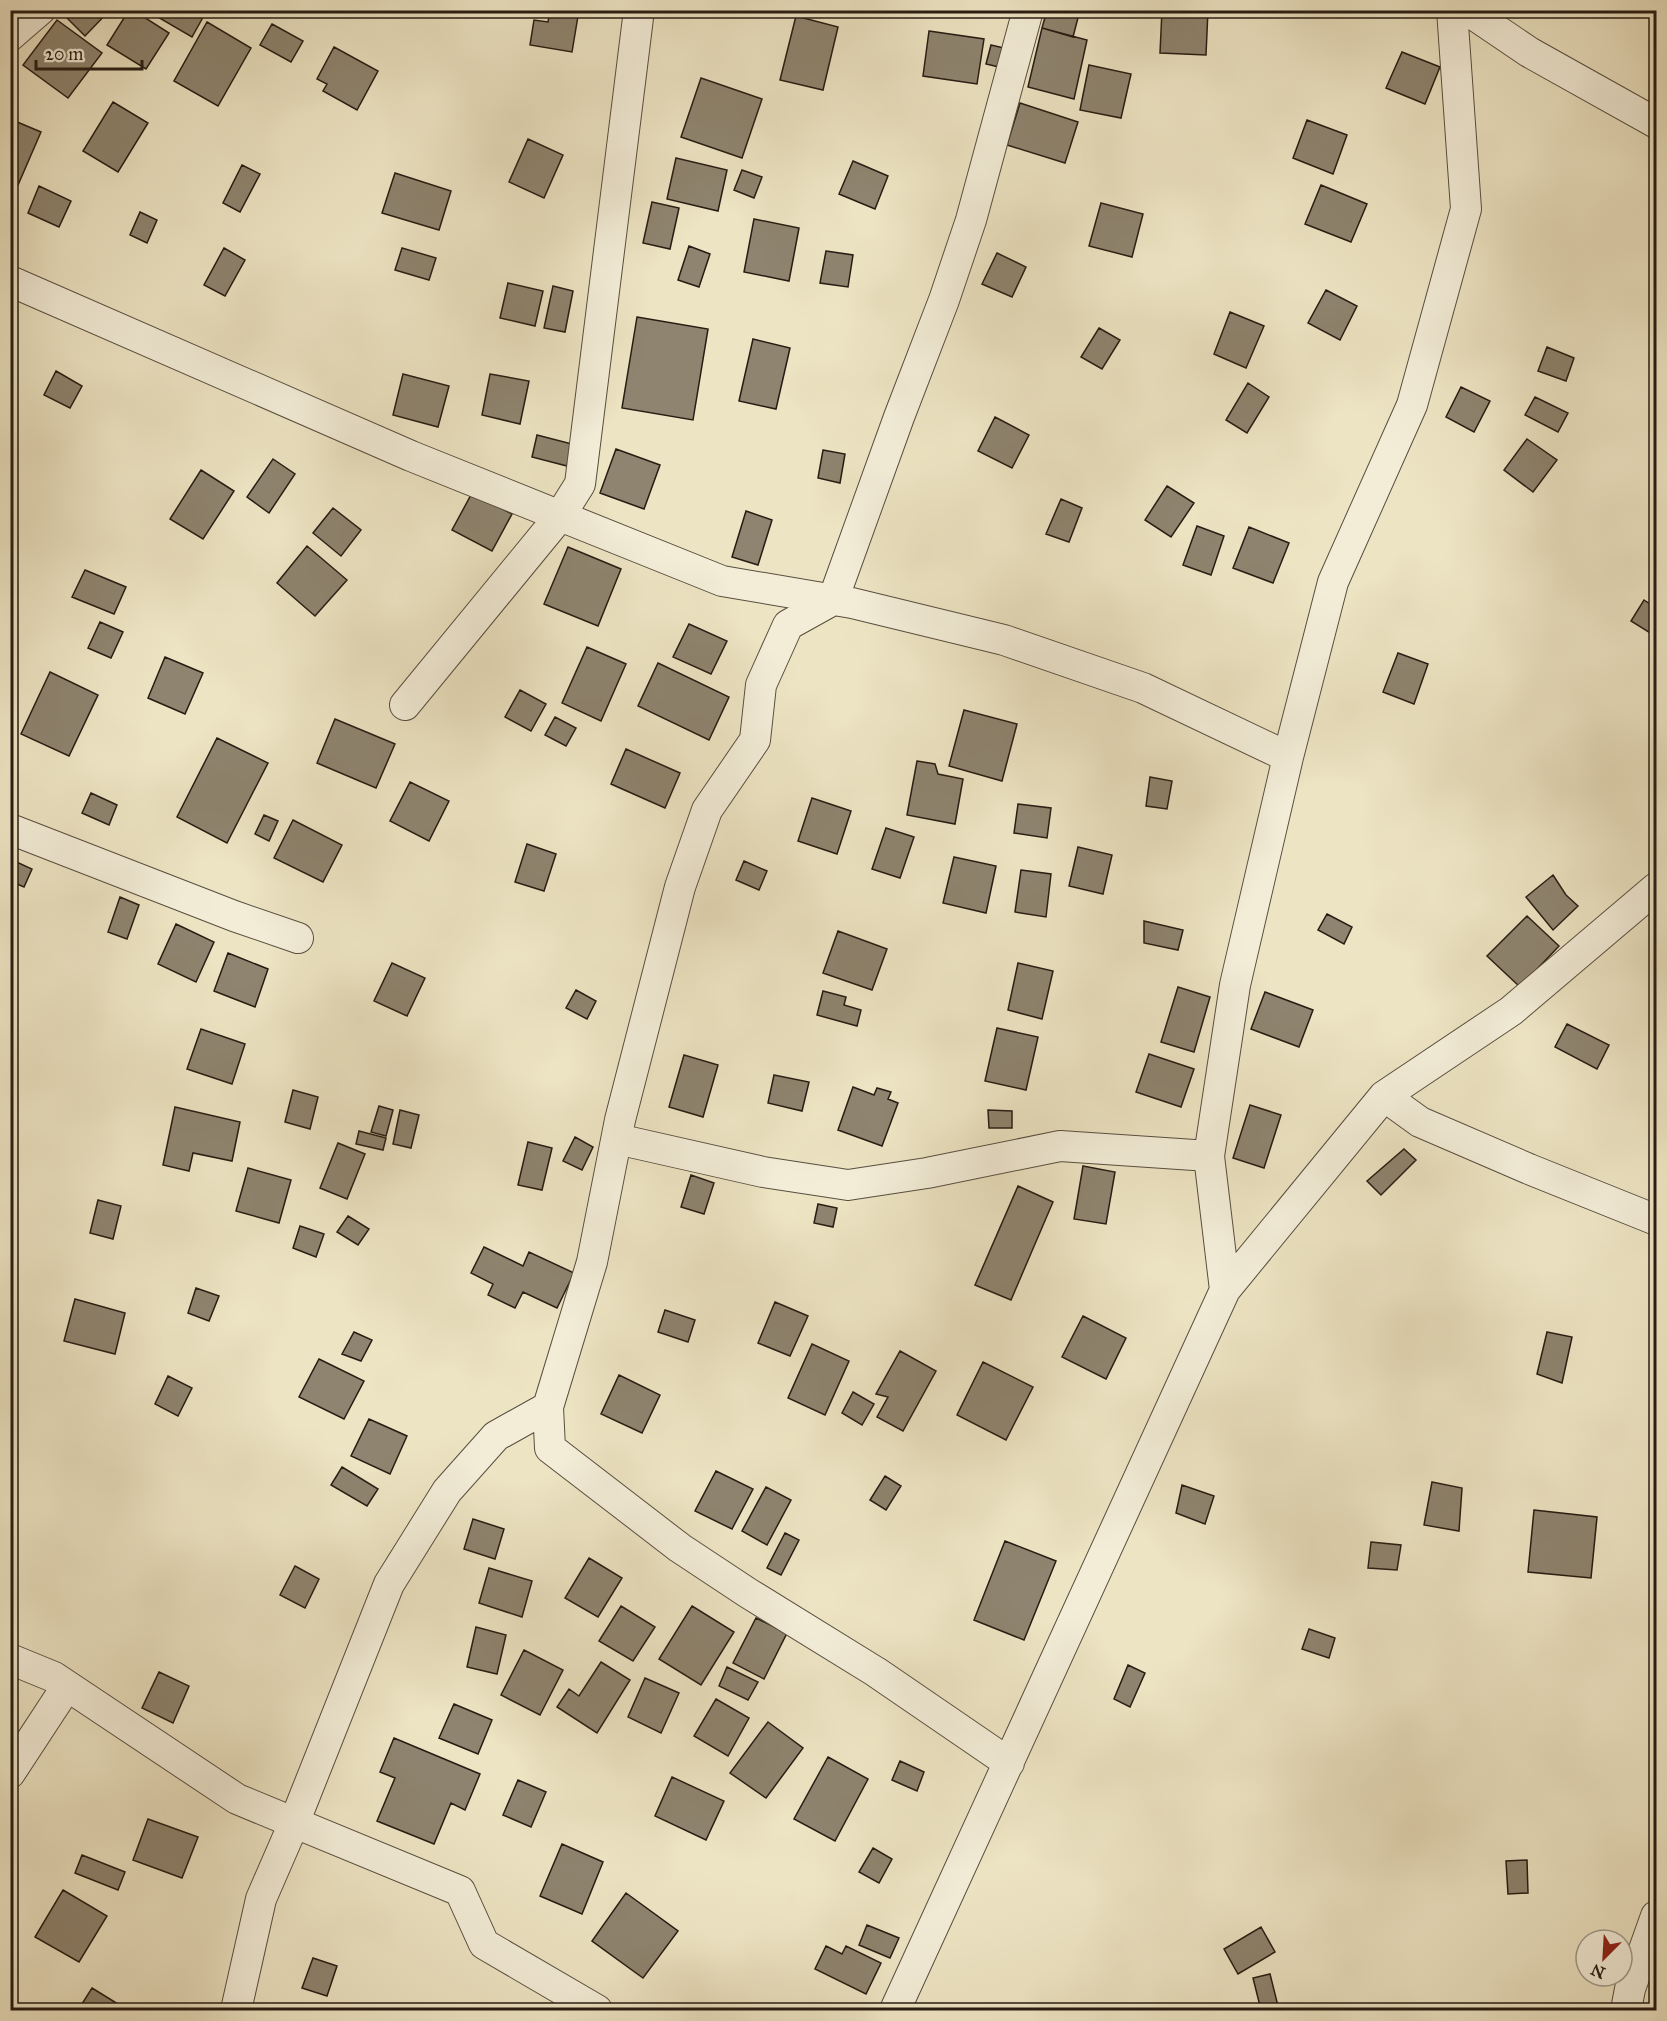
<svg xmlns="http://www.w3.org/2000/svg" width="1667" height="2021" font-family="'IM FELL Great Primer',serif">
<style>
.building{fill:#8e846f;stroke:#271c13;stroke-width:1.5}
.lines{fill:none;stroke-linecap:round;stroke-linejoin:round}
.minor-casing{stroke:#584e3f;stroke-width:32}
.minor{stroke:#f3edd8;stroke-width:30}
</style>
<rect width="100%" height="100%" fill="#ede4c3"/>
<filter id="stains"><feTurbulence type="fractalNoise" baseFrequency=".00333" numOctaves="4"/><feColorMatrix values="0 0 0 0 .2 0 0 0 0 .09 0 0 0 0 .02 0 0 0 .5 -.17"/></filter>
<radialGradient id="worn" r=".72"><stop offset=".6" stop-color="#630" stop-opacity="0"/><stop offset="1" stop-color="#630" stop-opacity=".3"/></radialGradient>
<!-- building -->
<path class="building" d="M67,10H110L85,36L63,14Z
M129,10H133L169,33L146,69L107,45Z
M159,10H207L192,37L156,16Z
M550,10H579L572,52L530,45L534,20L548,22Z
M1047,10H1080L1073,37L1042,28Z
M1162,10H1208L1206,55L1160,53Z
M796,16L838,27L823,90L780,80Z
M57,20L102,53L68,98L23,65Z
M207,22L251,48L218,106L174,81Z
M272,24L303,41L291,62L260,45Z
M1042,28L1087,40L1074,99L1028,87Z
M929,31L984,39L977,84L923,76Z
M991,45L1004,48L999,67L986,64Z
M334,47L378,71L357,110L323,91L327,84L317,79Z
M1402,52L1440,67L1425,104L1386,88Z
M1089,65L1131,74L1121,118L1080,110Z
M701,78L762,99L742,158L681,137Z
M113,102L148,123L118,172L83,151Z
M1020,103L1078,122L1065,163L1007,145Z
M10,119L41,132L18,185L10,182Z
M1307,120L1347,135L1333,174L1293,158Z
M528,139L563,155L544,198L509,182Z
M676,158L727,170L718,211L667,199Z
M853,161L888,176L875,209L839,194Z
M242,165L260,174L240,212L223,203Z
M742,170L762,177L754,198L734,190Z
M395,173L451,191L439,230L382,213Z
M1321,185L1367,204L1351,242L1305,224Z
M39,186L71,201L59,227L28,213Z
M652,202L679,208L670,249L643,243Z
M1101,203L1143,214L1132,257L1089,246Z
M140,212L157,220L147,243L130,235Z
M754,219L799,228L789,281L744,272Z
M689,246L710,254L699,287L678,280Z
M224,248L245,260L225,296L204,285Z
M402,248L436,258L429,280L395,270Z
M826,251L853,255L848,287L820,283Z
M997,253L1026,267L1012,297L982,284Z
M508,283L543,291L535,326L500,318Z
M553,286L573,291L565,332L544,328Z
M1326,290L1357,306L1340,340L1308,323Z
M1230,312L1264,326L1246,368L1214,354Z
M637,317L708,329L693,420L622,408Z
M1099,328L1120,340L1102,369L1081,357Z
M753,339L790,348L776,409L739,401Z
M1547,347L1574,358L1566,381L1538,371Z
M56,371L82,386L70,408L44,395Z
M403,374L449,386L438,427L393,415Z
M490,374L529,381L520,424L482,415Z
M1248,383L1269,397L1247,433L1226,420Z
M1461,387L1490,401L1474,432L1446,417Z
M1535,397L1568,413L1558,432L1525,415Z
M995,417L1029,435L1012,468L978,451Z
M537,435L572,444L567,466L532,457Z
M1527,439L1557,460L1533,492L1504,470Z
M616,449L660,465L644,509L600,493Z
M823,450L845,454L840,483L818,478Z
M273,459L295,474L269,513L247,497Z
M201,470L234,491L203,539L170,519Z
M1167,486L1194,503L1171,537L1145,520Z
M472,493L512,514L492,551L452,530Z
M1061,499L1082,508L1069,542L1046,534Z
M333,508L361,530L341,556L313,533Z
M746,511L772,520L758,565L732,557Z
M1197,526L1224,536L1211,575L1183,565Z
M1249,527L1289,543L1273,583L1233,568Z
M307,546L347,580L315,616L277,583Z
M568,547L621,569L598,626L544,604Z
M85,570L126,587L114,614L72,597Z
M1644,600L1656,608L1655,636L1631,621Z
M100,622L123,632L111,658L88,648Z
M689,624L727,641L711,674L673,657Z
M587,647L626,664L601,721L562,703Z
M1398,653L1428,664L1414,704L1383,692Z
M165,657L203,673L185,714L148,698Z
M658,663L729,697L709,740L638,706Z
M50,672L98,695L69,756L21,734Z
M520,690L546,704L531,731L505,717Z
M964,710L1017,724L1002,781L949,766Z
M555,717L576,728L566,746L545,735Z
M335,719L395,744L376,788L317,763Z
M217,738L268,763L227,843L177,817Z
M626,749L680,773L665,808L611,784Z
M917,761L935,764L938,774L963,779L955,824L907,815Z
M1150,777L1172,781L1167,809L1146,806Z
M410,782L449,801L429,841L390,821Z
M91,793L117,805L109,825L82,813Z
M812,798L851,811L837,854L798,841Z
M1018,804L1051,808L1047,838L1014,833Z
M264,815L278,821L269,841L255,834Z
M293,820L342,845L323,882L274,858Z
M886,828L914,837L900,878L872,869Z
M527,844L556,854L544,891L515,882Z
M1078,847L1112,855L1103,894L1069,886Z
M954,857L996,866L986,913L943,903Z
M10,859L32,869L24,887L10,881Z
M744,861L767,871L759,890L736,880Z
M1021,870L1051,874L1046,917L1015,912Z
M1553,875L1566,895L1578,906L1553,930L1526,897Z
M120,897L139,905L127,939L108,932Z
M1327,914L1352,927L1344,944L1318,930Z
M1527,916L1559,946L1520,987L1487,956Z
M1144,921L1183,930L1178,950L1144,943Z
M176,924L214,942L196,982L158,964Z
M838,931L887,949L872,990L823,973Z
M228,953L268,969L255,1007L214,991Z
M392,963L425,978L407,1016L374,1001Z
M1018,963L1053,971L1042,1019L1008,1010Z
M1178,987L1210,997L1194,1052L1161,1042Z
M576,990L596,1001L587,1019L566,1008Z
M823,991L846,997L844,1005L861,1010L857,1026L817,1015Z
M1265,992L1313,1010L1299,1047L1251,1029Z
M1567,1024L1609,1045L1597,1069L1555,1047Z
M997,1028L1038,1037L1026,1090L985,1081Z
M201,1029L245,1044L232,1084L187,1069Z
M1149,1054L1194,1069L1181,1107L1136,1092Z
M684,1055L718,1065L703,1117L669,1107Z
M774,1075L809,1082L802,1111L768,1103Z
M853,1087L874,1095L877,1088L891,1092L888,1099L898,1103L882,1146L838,1130Z
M293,1090L318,1097L310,1129L285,1122Z
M1250,1105L1281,1115L1264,1168L1233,1158Z
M379,1106L393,1110L386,1136L371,1132Z
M175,1107L240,1122L232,1161L193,1153L189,1171L163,1165Z
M400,1110L419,1115L411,1148L393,1144Z
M988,1110L1012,1111V1128H989Z
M359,1131L386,1138L383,1150L356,1144Z
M575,1137L593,1147L582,1170L563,1161Z
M528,1142L552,1148L542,1190L518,1185Z
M338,1143L365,1154L347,1199L320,1188Z
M1404,1149L1416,1160L1381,1195L1367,1181Z
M1083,1166L1115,1172L1106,1224L1074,1219Z
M248,1168L291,1180L279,1223L236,1211Z
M691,1175L714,1183L704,1214L681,1207Z
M1018,1186L1053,1202L1011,1300L975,1285Z
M98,1200L121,1206L113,1239L90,1233Z
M818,1204L837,1208L833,1227L814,1223Z
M348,1216L369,1229L358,1245L337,1232Z
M300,1226L324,1234L316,1257L293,1248Z
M484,1247L523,1266L529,1252L574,1273L557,1308L523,1292L515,1308L488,1295L493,1284L471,1273Z
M196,1288L219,1296L209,1321L188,1313Z
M75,1299L125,1313L115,1354L64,1341Z
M775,1302L808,1316L790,1356L758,1343Z
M665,1310L695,1320L688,1342L658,1332Z
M1083,1316L1126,1338L1106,1379L1062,1357Z
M354,1332L372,1340L361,1361L342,1354Z
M1547,1332L1572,1337L1562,1383L1537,1374Z
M812,1344L849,1361L825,1415L788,1398Z
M900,1351L936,1371L903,1431L877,1417L888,1397L876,1394Z
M319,1359L364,1381L344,1419L299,1397Z
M983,1362L1033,1387L1006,1440L957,1415Z
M619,1375L660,1395L642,1433L601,1414Z
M168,1376L192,1388L178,1416L155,1404Z
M853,1392L874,1404L862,1425L842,1413Z
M369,1419L407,1436L390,1474L351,1456Z
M342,1467L378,1489L367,1506L331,1485Z
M716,1471L753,1489L732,1529L695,1511Z
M885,1476L901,1486L886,1510L870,1500Z
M1432,1482L1462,1488L1459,1531L1424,1525Z
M1182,1485L1214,1496L1205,1524L1176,1513Z
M766,1487L791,1500L767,1545L742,1531Z
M1534,1510L1597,1517L1591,1578L1528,1572Z
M473,1519L504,1529L495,1559L464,1549Z
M785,1533L799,1540L781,1575L767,1568Z
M1005,1541L1056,1561L1024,1640L974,1620Z
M1371,1542L1401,1545L1397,1570L1368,1568Z
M589,1558L622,1578L598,1617L565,1598Z
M295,1566L319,1579L305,1608L280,1595Z
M489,1568L532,1581L522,1617L479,1603Z
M621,1606L655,1627L633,1661L599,1641Z
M692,1606L734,1632L701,1685L659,1659Z
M756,1618L787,1633L764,1679L733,1663Z
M476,1627L506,1635L497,1674L467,1667Z
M1309,1629L1335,1638L1329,1658L1302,1649Z
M524,1650L563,1670L540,1715L501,1695Z
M601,1662L630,1680L597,1733L557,1707L569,1689L579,1696Z
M1128,1665L1145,1673L1130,1707L1114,1699Z
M727,1667L758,1682L748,1700L719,1686Z
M159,1672L189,1686L173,1723L142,1708Z
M645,1678L679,1693L661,1733L628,1717Z
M716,1699L749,1718L728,1756L694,1736Z
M454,1704L492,1720L478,1754L439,1738Z
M768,1722L803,1748L766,1798L730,1773Z
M394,1738L480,1774L465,1810L451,1803L434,1844L377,1821L395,1778L380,1772Z
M828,1757L868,1779L835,1841L794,1819Z
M900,1761L924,1772L917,1791L892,1780Z
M672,1777L724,1801L706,1840L655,1816Z
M518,1780L546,1792L531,1827L503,1815Z
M148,1819L198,1837L182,1878L133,1860Z
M562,1844L603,1862L582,1914L540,1896Z
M873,1848L892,1859L879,1883L859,1872Z
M82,1855L125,1872L118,1890L75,1873Z
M1527,1860L1528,1893L1508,1894L1506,1861Z
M63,1890L107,1916L79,1962L35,1937Z
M626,1893L678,1931L643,1978L592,1941Z
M867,1925L899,1938L890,1958L859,1945Z
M1261,1927L1275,1952L1238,1974L1224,1949Z
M826,1946L842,1954L846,1946L881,1963L866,1994L815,1969Z
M313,1958L337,1966L327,1996L302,1988Z
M1270,1974L1279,2010H1261L1253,1978Z
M92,1988L126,2009L125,2010H85L80,2007Z"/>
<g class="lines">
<!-- minor casing -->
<g class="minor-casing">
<path id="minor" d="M1467,10L1529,52L1656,123
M10,36L40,10
M10,281L411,456L722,581L852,603L1004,640L1143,688L1288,757
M405,705L560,516L580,484L639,10
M10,829L234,916L298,938
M1384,1096L1420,1122L1529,1169L1656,1220
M617,1139L763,1172L848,1185L927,1173L1060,1146L1209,1156
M1225,1290L1209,1156L1235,985L1288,757L1333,582L1412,405L1466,209L1452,10
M10,1659L54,1677L237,1799L460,1891L484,1944L597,2010
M1009,1763L876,1672L748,1593L680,1548L550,1448L548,1407L592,1262L620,1120L680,887L707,810L755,740L761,685L788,625L833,600L899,417L944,300L971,220L1028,10
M10,1773L67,1686
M236,2010L261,1899L294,1823L389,1584L447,1491L496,1436L548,1407
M895,2010L1225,1290L1384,1096L1511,1011L1656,888
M1626,2010L1630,1989L1656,1916"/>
</g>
<!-- minor -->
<use href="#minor" class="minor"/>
</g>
<!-- margin -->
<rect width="1667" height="2021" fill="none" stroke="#ede4c3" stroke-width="36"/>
<rect x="12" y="12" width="1643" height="1997" fill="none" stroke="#271c13" stroke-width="3"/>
<rect x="18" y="18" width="1631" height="1985" fill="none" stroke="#271c13" stroke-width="1.5"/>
<!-- north arrow -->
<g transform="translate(1604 1958) rotate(204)"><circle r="28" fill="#f3edd8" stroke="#a19989" stroke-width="1.5"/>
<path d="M0-4.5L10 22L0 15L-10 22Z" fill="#8f2418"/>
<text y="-9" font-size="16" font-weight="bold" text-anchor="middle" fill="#271c13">N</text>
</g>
<!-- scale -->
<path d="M36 60v9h106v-9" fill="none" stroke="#271c13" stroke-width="3"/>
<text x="45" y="60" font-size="18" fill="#271c13" stroke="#f3edd8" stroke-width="4.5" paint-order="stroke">20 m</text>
<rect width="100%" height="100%" filter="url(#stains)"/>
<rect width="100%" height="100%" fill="url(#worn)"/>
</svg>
